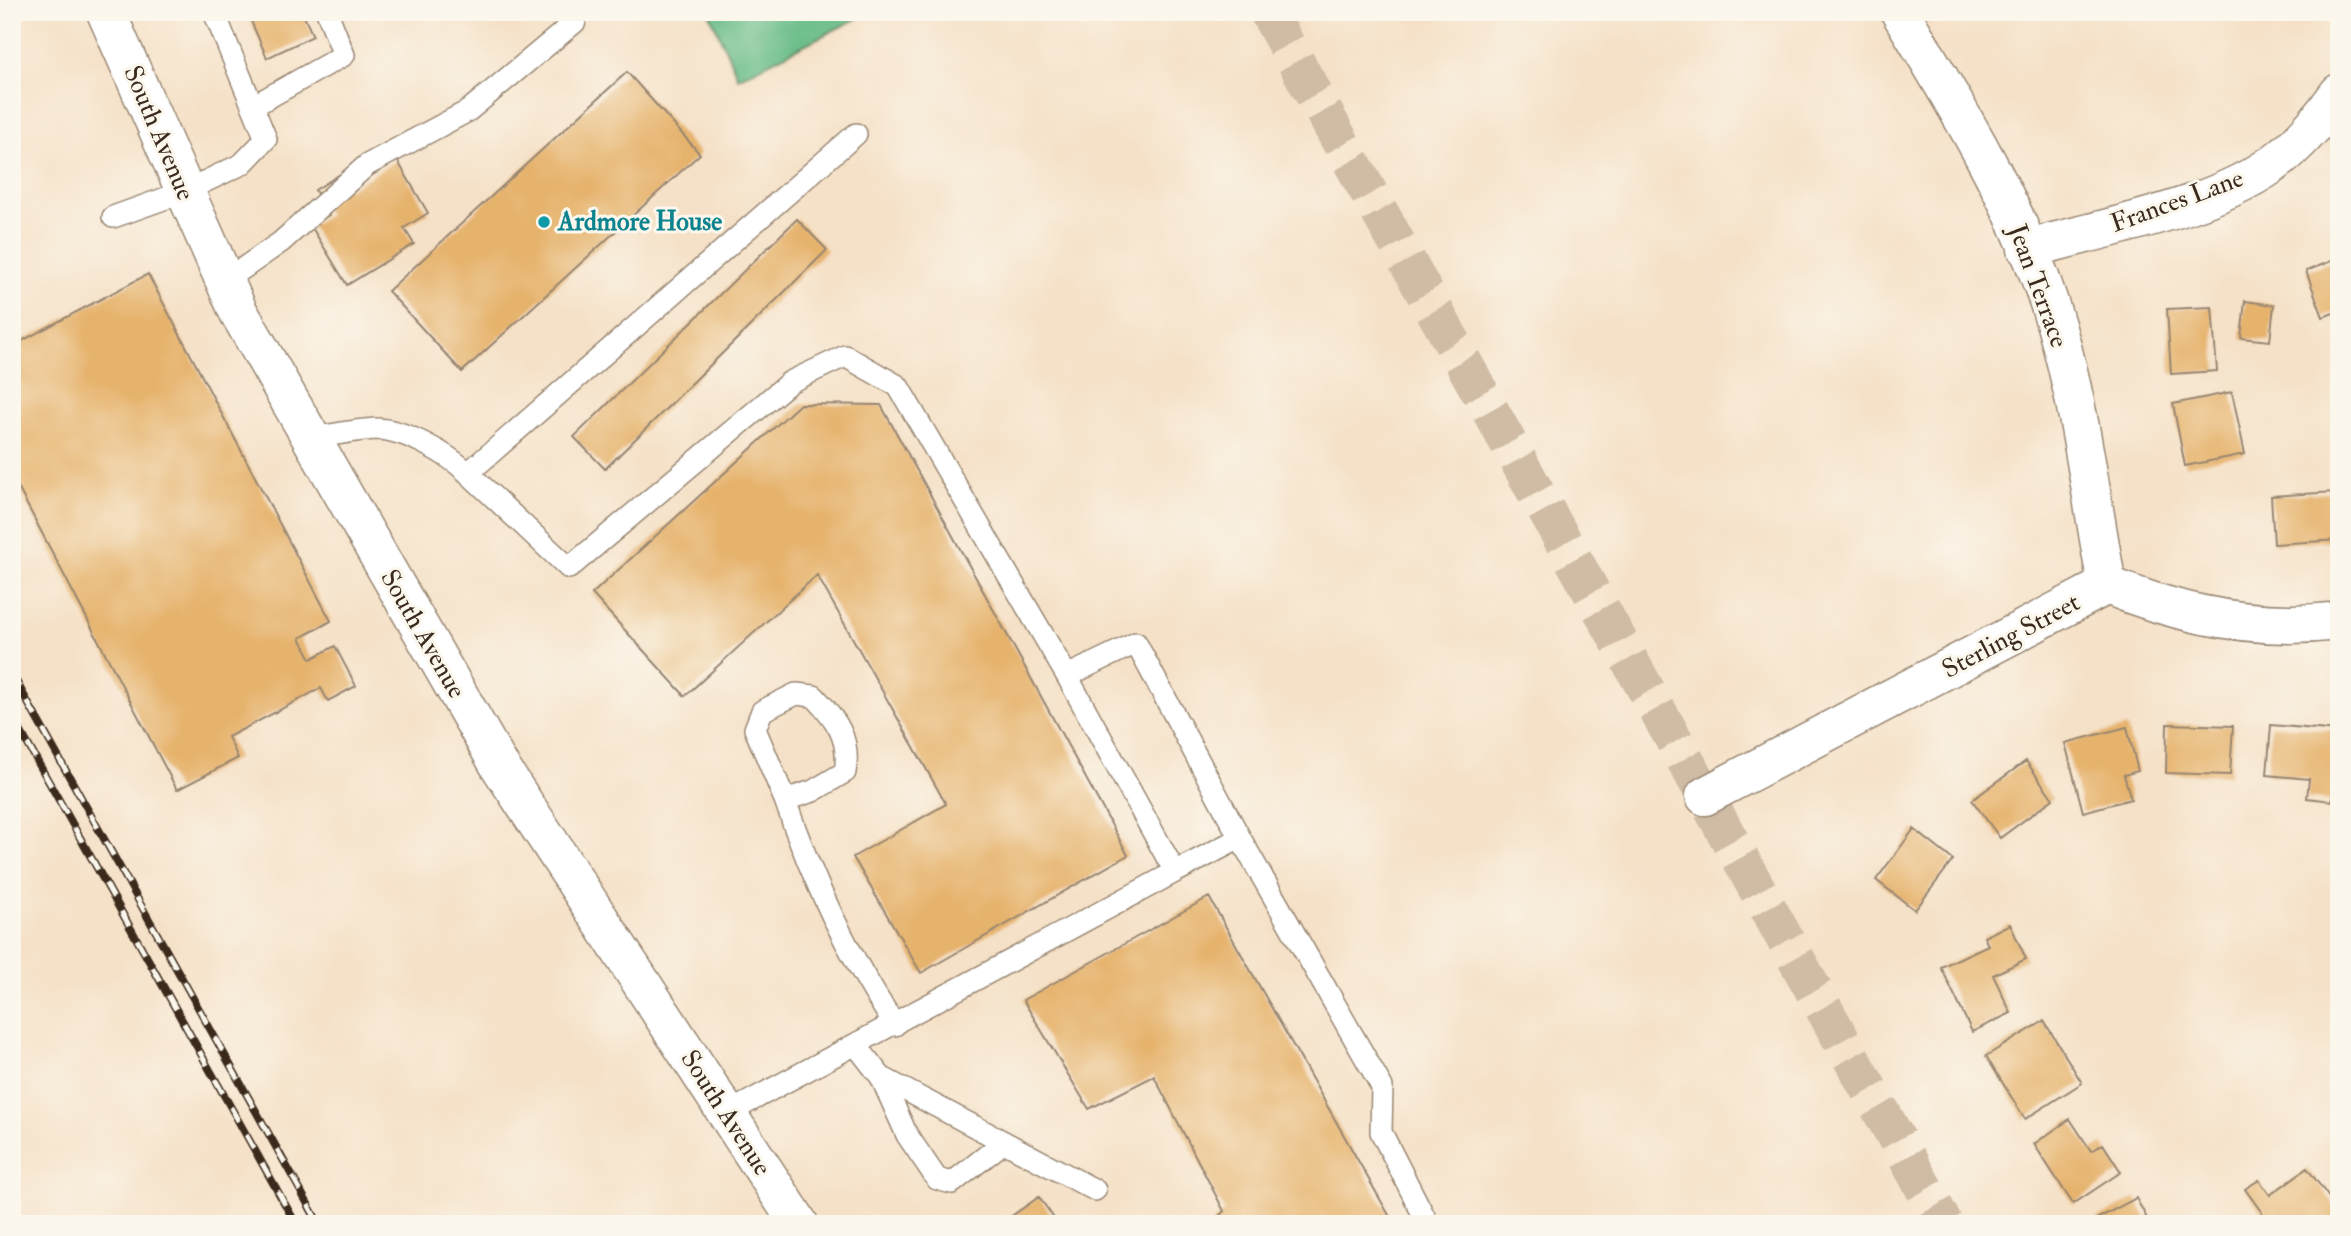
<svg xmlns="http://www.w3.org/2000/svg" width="2351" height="1236" font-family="'IM FELL Double Pica',serif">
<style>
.forest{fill:#6cbe8a;stroke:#547454;stroke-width:2}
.building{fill:#e6b36d}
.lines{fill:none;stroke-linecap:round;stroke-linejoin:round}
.secondary-tunnel{stroke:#d0bca5;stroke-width:38;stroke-dasharray:38 19;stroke-linecap:butt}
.lane-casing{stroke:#988672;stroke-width:24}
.street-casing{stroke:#988672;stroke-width:41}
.secondary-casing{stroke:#988672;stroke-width:41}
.lane{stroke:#fff;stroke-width:21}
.street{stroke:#fff;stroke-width:38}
.secondary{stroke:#fff;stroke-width:38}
.rail-casing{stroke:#3b2a1e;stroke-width:8}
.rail{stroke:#fbf7ec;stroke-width:5;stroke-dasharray:16;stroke-linecap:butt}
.culture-dot{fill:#0f9aa8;stroke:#fbf7ec;stroke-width:2.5}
.labels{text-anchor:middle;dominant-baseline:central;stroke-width:6;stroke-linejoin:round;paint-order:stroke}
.street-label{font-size:26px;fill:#3b2a1e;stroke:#fbf7ec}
.culture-label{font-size:26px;font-weight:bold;fill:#0d838f;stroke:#fbf7ec;text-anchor:start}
</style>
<rect width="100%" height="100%" fill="#fbf7ec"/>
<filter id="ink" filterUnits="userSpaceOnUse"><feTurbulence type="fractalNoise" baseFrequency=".0143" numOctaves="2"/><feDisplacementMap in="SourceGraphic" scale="14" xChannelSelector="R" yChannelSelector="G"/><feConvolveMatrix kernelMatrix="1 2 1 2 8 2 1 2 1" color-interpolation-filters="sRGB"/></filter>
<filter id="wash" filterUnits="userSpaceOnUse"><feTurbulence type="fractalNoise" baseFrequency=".00686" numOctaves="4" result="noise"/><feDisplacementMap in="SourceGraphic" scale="28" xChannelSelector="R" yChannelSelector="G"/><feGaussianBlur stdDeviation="1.57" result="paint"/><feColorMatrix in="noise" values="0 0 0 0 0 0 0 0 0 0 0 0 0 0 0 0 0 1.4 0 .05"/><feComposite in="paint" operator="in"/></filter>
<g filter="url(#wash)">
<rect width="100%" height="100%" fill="#f5e1c7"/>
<!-- forest -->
<path class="forest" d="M709,12H870L738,78Z"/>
<g id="blocks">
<!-- building -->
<path class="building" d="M247,12H302L313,36L267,58Z
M627,72L700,154L462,372L388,291Z
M397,160L428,213L404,228L414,244L347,285L311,226L329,215L315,190L339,175L348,190Z
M797,219L827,250L605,469L574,437Z
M2339,258V311L2323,317L2306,271Z
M148,274L331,621L300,638L311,659L335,646L356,686L328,701L321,688L228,737L238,758L177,790L12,476V346Z
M2245,301L2274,305L2270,341L2241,338Z
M2212,307L2217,371L2171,374L2167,309Z
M2232,392L2245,454L2185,466L2173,404Z
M800,404L881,405L1128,855L921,973L853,857L946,804L817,575L685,696L592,594Z
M2335,492L2339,540L2274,544L2271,496Z
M2167,724L2233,726L2230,775L2166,773Z
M2271,725L2338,731L2332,801L2307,798L2309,779L2267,775Z
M2127,727L2138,771L2124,775L2131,799L2083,812L2065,743Z
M2026,761L2053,799L2000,838L1972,800Z
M1914,829L1953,860L1915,910L1876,880Z
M1209,897L1394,1224H1211L1224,1211L1154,1076L1089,1109L1023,1000Z
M2010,924L2026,959L1993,975L2011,1013L1972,1032L1941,967L1988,945L1984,937Z
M2044,1021L2082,1083L2025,1119L1986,1056Z
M2070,1119L2091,1151L2103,1144L2121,1172L2073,1204L2034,1144Z
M2307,1168L2339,1211V1224H2270L2245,1189L2259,1180L2270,1195Z
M1039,1197L1058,1224H1000Z
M2136,1198L2150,1224H2087Z"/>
</g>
</g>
<g filter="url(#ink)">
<use href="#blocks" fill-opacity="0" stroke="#988672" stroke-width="2"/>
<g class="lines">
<!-- secondary-tunnel -->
<path class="secondary-tunnel" d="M1268,12L1944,1224"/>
<!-- lane casing -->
<g class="lane-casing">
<path id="lane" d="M255,105L344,55L327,12
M113,217L183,192L242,164L266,139L214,12
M225,281L281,242L367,165L468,111L575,22
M311,438C332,435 355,430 376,429C404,429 448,454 468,473L856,134
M468,473L569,568L790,382L845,356L898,386L1067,676L1175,872L726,1114
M1067,676L1136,643L1240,838
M785,800L755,729L762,711L796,694L814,696C836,719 851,739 845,772L813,791L785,800C812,880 848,955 895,1025
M1175,872L1240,838L1382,1087L1381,1132L1428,1224
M856,1045L881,1077L907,1135L937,1179L952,1183L1004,1142
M881,1077L1095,1190"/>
</g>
<!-- street casing -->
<g class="street-casing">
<path id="street" d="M1900,12C1960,112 2023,213 2056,325C2081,410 2091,499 2107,585
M2027,249C2103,228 2221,207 2282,157C2305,138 2322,117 2339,93
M2107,585C2182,616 2258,631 2339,621
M1705,796L2107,585"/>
</g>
<!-- secondary casing -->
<g class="secondary-casing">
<path id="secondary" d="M106,12L238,311L499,765L799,1224"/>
</g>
<!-- lane -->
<use href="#lane" class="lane"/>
<!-- street -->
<use href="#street" class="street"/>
<!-- secondary -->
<use href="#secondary" class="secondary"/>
<!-- rail casing -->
<g class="rail-casing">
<path id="rail" d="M12,674L319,1224
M12,716L296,1224"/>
</g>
<!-- rail -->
<use href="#rail" class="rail"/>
</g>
</g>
<!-- markers -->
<circle class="culture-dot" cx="544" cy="222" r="7"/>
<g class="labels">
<!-- street labels -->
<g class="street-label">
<text transform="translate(159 133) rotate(67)">South Avenue</text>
<text transform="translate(2177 201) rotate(-20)">Frances Lane</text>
<text transform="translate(2038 286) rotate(70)">Jean Terrace</text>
<text transform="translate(423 634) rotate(60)">South Avenue</text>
<text transform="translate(2011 636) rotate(-28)">Sterling Street</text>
<text transform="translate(726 1113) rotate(57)">South Avenue</text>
</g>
<!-- culture labels -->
<g class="culture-label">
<text x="558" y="222">Ardmore House</text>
</g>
</g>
<!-- margin -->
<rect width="2351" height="1236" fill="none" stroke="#fbf7ec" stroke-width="42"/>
</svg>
